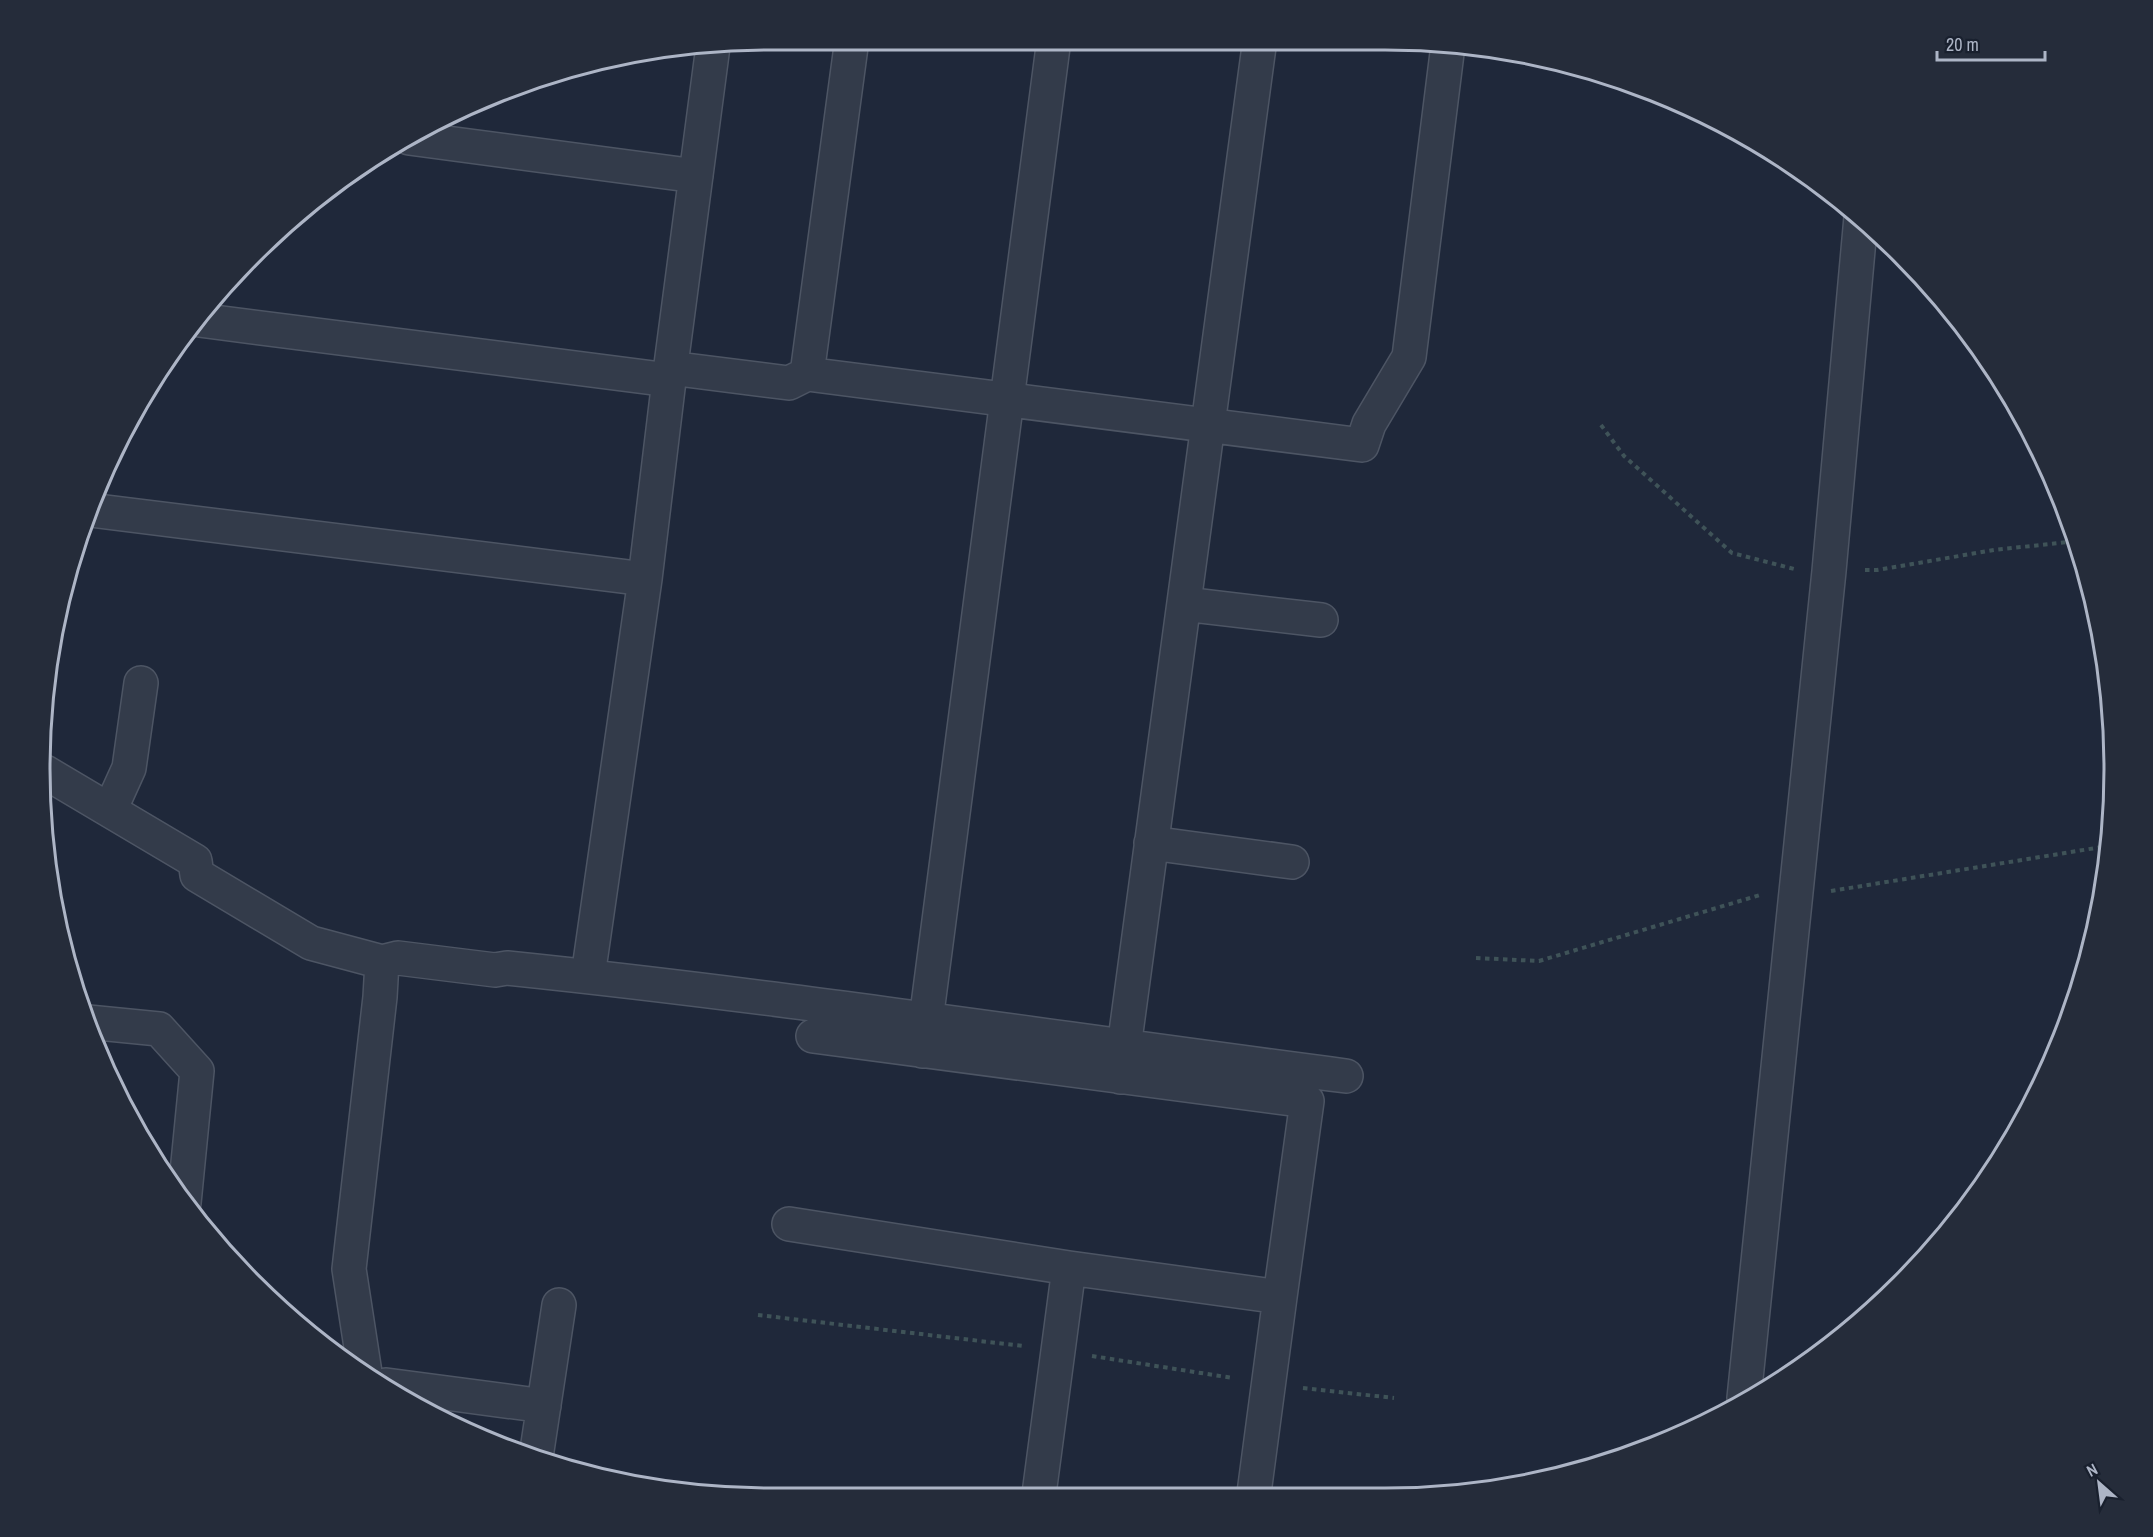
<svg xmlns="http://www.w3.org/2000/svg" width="2153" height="1537" font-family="'Archivo Narrow',sans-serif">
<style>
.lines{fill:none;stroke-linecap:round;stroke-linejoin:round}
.minor-casing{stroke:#4d5564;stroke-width:36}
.path{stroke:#3f5358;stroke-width:4;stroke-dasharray:4.5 4.5;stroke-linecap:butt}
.minor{stroke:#333b4a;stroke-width:33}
.rim{fill:none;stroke:#adb5c6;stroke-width:3}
</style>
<rect width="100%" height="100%" fill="#1f283a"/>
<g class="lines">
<!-- minor casing -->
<g class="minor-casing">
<path id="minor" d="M409,138L696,176
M199,320L669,380
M670,368L789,383L807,374L1362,445L1369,424L1409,357L1448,45
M807,374L852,39
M90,510L645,579
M1184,604L1321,620
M45,772L195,861L197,875L311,943L382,962L398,958L495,970L507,968C788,997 1067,1040 1346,1076
M110,810L129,768L141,683
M1151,843L1292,862
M588,976L645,579L669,380L713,46
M88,1022L159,1029L197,1071L184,1203
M813,1036L1307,1101L1280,1297
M922,1051L1054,39
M1120,1077L1260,39
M789,1224L1069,1268L1280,1297L1254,1493
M365,1373L349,1269L380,997L382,962
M386,1385L544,1406
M1744,1398L1829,571L1861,217
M536,1457L559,1305
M1039,1494L1069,1268"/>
</g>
<!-- path -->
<path class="path" d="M1601,425L1624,456L1732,553L1794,569
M1865,570H1877L1994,550L2077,541
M1831,891L2108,846
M1476,958L1539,961L1760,895
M758,1315L1023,1346
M1092,1356L1233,1378
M1303,1388L1394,1398"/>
<!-- minor -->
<use href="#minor" class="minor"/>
</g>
<!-- crop -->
<path d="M0 0H2153V1537H0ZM769 50H1385A719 719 0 0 1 2104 769V769A719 719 0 0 1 1385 1488H769A719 719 0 0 1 50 769V769A719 719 0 0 1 769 50Z" fill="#252c3a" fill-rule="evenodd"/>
<path class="rim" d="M769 50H1385A719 719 0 0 1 2104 769V769A719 719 0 0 1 1385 1488H769A719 719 0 0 1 50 769V769A719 719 0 0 1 769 50Z"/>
<!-- north arrow -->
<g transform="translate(2099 1483) rotate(332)" stroke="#19202e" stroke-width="4.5" paint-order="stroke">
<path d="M0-4.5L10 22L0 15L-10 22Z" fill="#adb5c6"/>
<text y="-9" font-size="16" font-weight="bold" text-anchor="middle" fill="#adb5c6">N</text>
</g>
<!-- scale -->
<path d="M1937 51v9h108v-9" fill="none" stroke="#adb5c6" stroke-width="3"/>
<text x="1946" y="51" font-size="18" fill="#adb5c6" stroke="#19202e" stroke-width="4.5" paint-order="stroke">20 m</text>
</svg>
